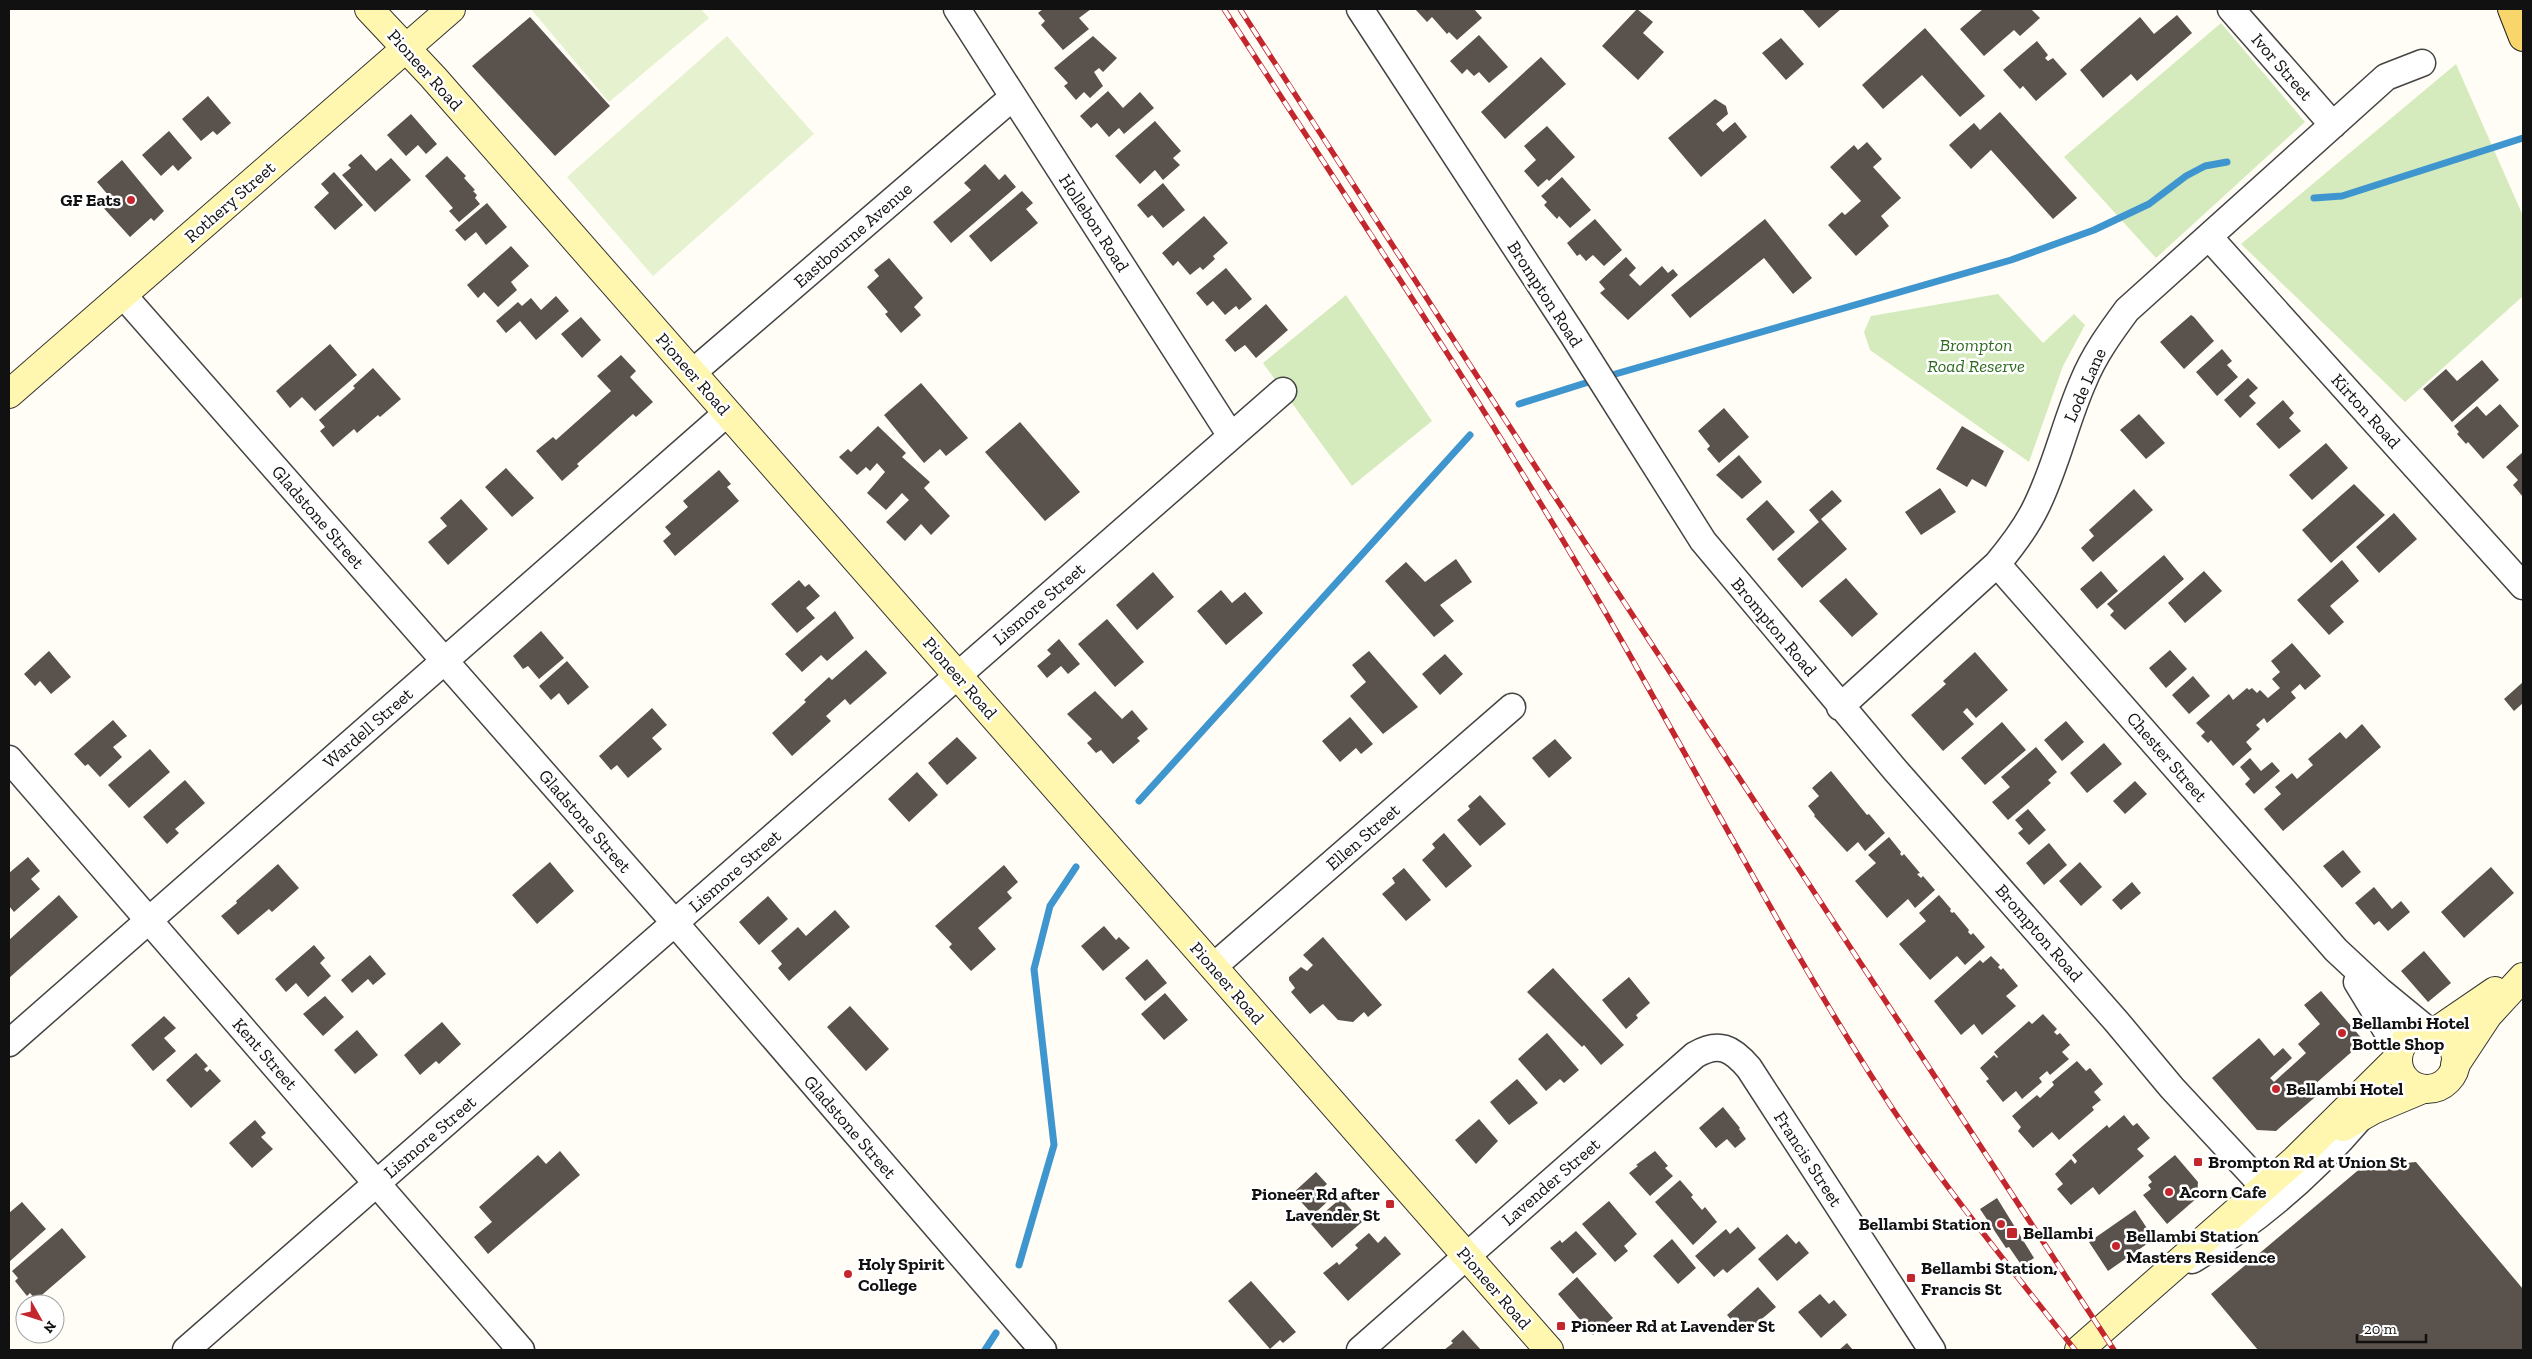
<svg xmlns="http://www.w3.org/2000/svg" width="2532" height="1359" font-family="'Zilla Slab',serif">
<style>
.green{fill:#d5ebbd}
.pitch{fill:#e6f2cf}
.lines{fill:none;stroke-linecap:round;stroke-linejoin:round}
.stream{stroke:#3f96cf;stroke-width:7}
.building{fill:#5a524d}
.minor-casing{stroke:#444;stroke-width:29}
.secondary-casing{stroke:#333;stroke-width:30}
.primary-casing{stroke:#222;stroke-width:30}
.minor{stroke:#fff;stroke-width:26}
.secondary{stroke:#fff6b0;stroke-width:28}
.primary{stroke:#f9d66b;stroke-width:28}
.rail-casing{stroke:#c4262e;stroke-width:5.5}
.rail{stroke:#fff;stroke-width:4;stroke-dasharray:11;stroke-linecap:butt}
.poi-dot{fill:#c4262e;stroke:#fff;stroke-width:2}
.labels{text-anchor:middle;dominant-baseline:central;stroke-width:5;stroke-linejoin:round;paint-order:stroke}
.street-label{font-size:18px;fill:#111;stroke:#fff}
.poi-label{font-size:18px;font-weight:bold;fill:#111;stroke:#fff;text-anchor:start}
.park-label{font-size:18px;font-style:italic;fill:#2f6b1f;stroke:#fff}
</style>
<rect width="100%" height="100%" fill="#fffdf5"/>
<!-- green -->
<path class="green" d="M2221,23L2305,122L2156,258L2064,157Z
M2456,64L2523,216V296L2405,402L2241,244Z
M1998,294L2043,343L2074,314L2085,325L2063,366L2029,462L1870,350L1864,332L1871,316Z
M1346,295L1432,421L1352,486L1263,363Z"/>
<!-- pitch -->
<path class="pitch" d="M531,9H701L709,18L609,102Z
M727,36L814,134L653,276L567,177Z"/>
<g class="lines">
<!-- stream -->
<path class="stream" d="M2314,198L2342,196L2523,138
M1605,377L2011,260L2094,230L2149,204L2186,176L2205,166L2227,162
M1519,404L1595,380
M1139,801L1470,435
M1019,1265L1054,1145L1034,969L1050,906L1076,867
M985,1350L996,1333"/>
</g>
<!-- building -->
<path class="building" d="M1043,9H1091L1079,18L1089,29L1063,50L1041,25L1045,21L1038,13Z
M1415,9H1474L1482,18L1457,40L1449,32L1447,34L1432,17L1427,22Z
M1637,9L1653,22L1643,33L1664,52L1638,80L1602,46Z
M1802,9H1841L1819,28Z
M1983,9H2031L2040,18L2020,36L2014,30L1984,56L1960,29Z
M2177,15L2192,33L2137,81L2131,74L2103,98L2080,70L2140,17L2154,34Z
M530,17L610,106L555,156L472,66Z
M1925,28L1985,96L1960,117L1922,75L1883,109L1862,85Z
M1479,35L1508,67L1489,83L1479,72L1474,76L1467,69L1462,74L1450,61Z
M1093,36L1117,58L1103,72L1099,68L1094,72L1103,86L1090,98L1084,92L1076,100L1064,86L1068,83L1054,68Z
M1781,38L1804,64L1786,80L1762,53Z
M2037,41L2048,55L2045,58L2048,61L2053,58L2067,74L2036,101L2023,86L2020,89L2003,70Z
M1541,57L1566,84L1505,139L1481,112Z
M1108,91L1123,108L1140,92L1154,108L1124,134L1119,128L1109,137L1097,123L1091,128L1080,116Z
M208,96L231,123L217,135L213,131L201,141L182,119Z
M1715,99L1726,106L1728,114L1716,124L1723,132L1735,122L1747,137L1701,177L1668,138Z
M2000,112L2077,198L2053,219L1991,150L1971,169L1949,145L1974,123L1980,130Z
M411,114L437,144L426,154L418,145L406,156L387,135Z
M1155,121L1181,151L1173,158L1180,165L1163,180L1155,170L1140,184L1115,156Z
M1547,126L1575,157L1549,181L1547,179L1538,187L1524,171L1536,160L1524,146Z
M169,131L192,158L178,171L173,165L161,176L142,155Z
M1867,142L1882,159L1873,167L1901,198L1881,216L1889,226L1856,256L1828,225L1842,212L1845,215L1861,201L1830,167L1854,145L1858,150Z
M361,154L376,171L391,158L411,180L375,212L342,175L351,168L348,165Z
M447,156L466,176L464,178L475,190L473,191L477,195L475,198L480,204L459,222L449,211L453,208L425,176Z
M122,160L164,211L154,221L151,218L130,237L100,204L109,196L97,182Z
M985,164L999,180L1005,174L1016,187L951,243L933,222L971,190L964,183Z
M334,172L363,205L335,230L314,207L329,193L321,184Z
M1562,177L1591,210L1570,228L1559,216L1557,219L1544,205L1547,202L1541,196Z
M1163,183L1185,210L1163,228L1152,215L1148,218L1137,205Z
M1022,191L1033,203L1026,209L1038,223L991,262L969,236Z
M487,203L507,227L486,245L476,232L465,241L455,230Z
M1204,216L1228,243L1213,256L1215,259L1203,270L1200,267L1190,275L1178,261L1173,266L1162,253Z
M1595,219L1622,250L1604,266L1593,255L1586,261L1580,254L1577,256L1567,243Z
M1765,219L1812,278L1793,294L1764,258L1690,318L1671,295Z
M511,246L529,266L511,282L517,290L498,307L484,292L478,298L467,285Z
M1626,257L1636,268L1629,275L1640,286L1662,266L1668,273L1673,269L1678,275L1628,320L1600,293L1605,289L1599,282Z
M889,258L923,298L914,307L921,315L901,333L885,314L888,312L867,287L879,276L874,270Z
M1226,268L1252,299L1239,310L1236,306L1225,315L1213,301L1207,306L1196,293Z
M556,296L569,311L536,340L520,321L506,333L496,321L518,302L522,306L531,298L541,310Z
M1266,304L1288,330L1256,358L1245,345L1235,352L1225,340Z
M2191,315L2194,317L2214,341L2184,369L2160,342Z
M581,317L601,340L582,358L561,334Z
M330,344L357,375L315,411L302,397L290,408L276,391Z
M2222,349L2232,361L2227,365L2238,377L2217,396L2196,372Z
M621,355L636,371L630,377L653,402L636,417L633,414L577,464L579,466L562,481L536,451L553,437L556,440L611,391L597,376Z
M2482,360L2499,380L2452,422L2423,389L2446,369L2457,381Z
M373,368L401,399L380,417L378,415L357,433L354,429L333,447L320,431L325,427L319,420L355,388L353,386Z
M2248,378L2258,388L2249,396L2256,403L2240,418L2224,400Z
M921,383L968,438L946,456L940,449L924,463L884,415Z
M2283,400L2294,413L2289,418L2301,431L2279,449L2256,424Z
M2500,404L2519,426L2483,459L2468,442L2466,444L2457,434L2459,432L2454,426L2477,406L2486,416Z
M1724,408L1749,437L1719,463L1707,449L1710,446L1698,431Z
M2139,414L2165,443L2146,459L2120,430Z
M1020,422L1080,492L1045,521L985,452Z
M878,426L906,453L902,457L930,482L924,488L950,516L931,535L921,524L905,541L886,522L909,500L902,493L886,510L867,493L885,472L877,463L870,471L866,467L857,475L839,457L848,449L851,452Z
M1962,426L2004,451L1986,487L1972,479L1967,487L1936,469Z
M2326,443L2348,468L2312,500L2289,475Z
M2523,452V497L2513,485L2518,480L2506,467Z
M1739,455L1762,482L1742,499L1716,475Z
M506,468L534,498L512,517L485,487Z
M719,470L731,484L727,487L739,501L675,556L663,541L671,534L665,527L688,507L683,501Z
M2354,484L2385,515L2331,563L2302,530Z
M1940,488L1956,512L1921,535L1905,512Z
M2134,489L2153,510L2093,562L2081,548L2094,536L2089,530Z
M1832,490L1842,501L1821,519L1847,549L1802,588L1777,559L1819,522L1809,510Z
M461,499L488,529L448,565L428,542L447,526L440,518Z
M1767,500L1795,532L1773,551L1746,519Z
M2394,513L2417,539L2379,573L2356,547Z
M2164,555L2184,579L2125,630L2110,615L2114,611L2107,604Z
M1456,559L1472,582L1440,605L1454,621L1434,637L1385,581L1406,562L1425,582Z
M2342,560L2359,581L2330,606L2344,622L2329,635L2297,600Z
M2101,571L2118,591L2097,609L2080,589Z
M2204,571L2222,591L2185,623L2168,603Z
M1153,572L1174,597L1137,630L1116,605Z
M1846,578L1878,614L1852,637L1819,601Z
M799,580L805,587L809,584L820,596L806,608L815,618L797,633L771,604Z
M1221,590L1232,603L1245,592L1263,613L1226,645L1197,611Z
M835,611L854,638L827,661L821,655L802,672L785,654Z
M1107,619L1144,662L1115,687L1078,644Z
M541,631L564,658L539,679L528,666L523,669L513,656Z
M1059,639L1080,664L1068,674L1061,666L1047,678L1037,666L1051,654L1047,650Z
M2292,643L2321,676L2305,690L2300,684L2291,692L2296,698L2267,723L2264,718L2256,725L2260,729L2246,742L2252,749L2233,766L2211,740L2208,743L2201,736L2205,732L2196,723L2229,694L2233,700L2247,688L2249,690L2252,688L2257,693L2260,690L2268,698L2280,688L2272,679L2280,672L2271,661Z
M866,650L887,673L850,705L845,699L826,716L831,721L792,756L772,733L806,702L804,700L829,677L832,680Z
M2170,650L2187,669L2166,688L2149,668Z
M49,651L71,677L51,694L40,681L35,686L24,674Z
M1369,651L1418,707L1383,734L1350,696L1366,682L1352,665Z
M1975,652L2008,690L1976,718L1967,708L1963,712L1974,724L1943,751L1911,715L1946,684L1943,681Z
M1445,654L1463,674L1440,695L1422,674Z
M567,661L589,687L568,705L559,693L551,700L539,686Z
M2193,676L2210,696L2189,714L2172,695Z
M2523,682V703L2514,711L2504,699Z
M1095,691L1122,719L1132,710L1148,729L1137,738L1140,741L1113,764L1101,750L1096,753L1087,743L1092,739L1067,714Z
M652,708L667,725L652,738L662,749L628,778L617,765L611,770L599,756Z
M1350,717L1373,744L1361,754L1356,748L1340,762L1322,741Z
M113,720L127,736L113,747L122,757L100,777L88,764L85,766L74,754Z
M2066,721L2084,742L2062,761L2044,740Z
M2002,722L2026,750L1985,785L1961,758Z
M2362,724L2381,747L2283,831L2264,809L2281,794L2275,787L2292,773L2297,779L2313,765L2308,759L2340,732L2346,739Z
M957,737L977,758L947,785L928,763Z
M1555,739L1572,758L1549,778L1532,758Z
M2104,743L2122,764L2087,793L2070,773Z
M2036,747L2057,772L2048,780L2051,783L2008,820L1992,802L2010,787L2001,777Z
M150,749L170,772L129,808L108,785Z
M2250,758L2261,771L2272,762L2280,771L2254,794L2245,784L2250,779L2240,767Z
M1831,771L1867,815L1869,814L1885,833L1865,851L1858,842L1847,852L1814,816L1815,815L1808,806L1819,796L1812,788Z
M917,772L938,795L909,822L888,799Z
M185,780L205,803L175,829L179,833L167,844L143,817Z
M2135,781L2147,794L2125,814L2113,801Z
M1480,795L1506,824L1480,846L1457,820L1470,809L1468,806Z
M2028,809L2046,830L2029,845L2018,833L2023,829L2015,820Z
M1444,833L1472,866L1446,888L1422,860L1435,848L1432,844Z
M1889,837L1901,852L1900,854L1902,856L1904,854L1920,873L1917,874L1921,878L1923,876L1935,890L1915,908L1908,899L1887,918L1855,881L1876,863L1868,855Z
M2049,843L2067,865L2044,885L2026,863Z
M2343,850L2361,872L2342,888L2323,866Z
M28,857L40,871L31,879L40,889L14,912L9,906V873Z
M550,862L574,891L537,924L512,895Z
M2080,862L2102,887L2081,906L2059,881Z
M278,864L299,888L272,912L269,909L238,935L221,916L237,903L236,901Z
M1004,865L1018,882L1007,892L1012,898L978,928L996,949L971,971L949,947L952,944L935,926Z
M2491,867L2514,893L2464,938L2441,912Z
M1404,868L1431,900L1406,921L1382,894L1395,883L1392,878Z
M2132,882L2141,893L2121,910L2112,900Z
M2374,887L2392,909L2401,901L2410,912L2388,931L2379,921L2374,925L2355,903Z
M59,895L78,917L9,978V940Z
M1939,895L1951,909L1950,911L1952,913L1954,912L1969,930L1968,932L1971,935L1973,933L1985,947L1965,965L1957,956L1930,980L1899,944L1926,921L1919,913Z
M768,896L788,919L759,945L739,922Z
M835,910L850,927L789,981L778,968L782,964L771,951L798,927L806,936Z
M1104,926L1116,940L1119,937L1130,948L1103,971L1081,946Z
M1323,937L1382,1005L1368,1017L1364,1012L1353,1022L1338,1020L1323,1004L1310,1014L1291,992L1295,988L1289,980V977L1301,967L1307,971L1313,965L1303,955Z
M314,945L325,958L320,963L331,976L308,997L296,983L286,992L275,979Z
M2424,951L2451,983L2428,1002L2401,971Z
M370,955L386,974L373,985L368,979L352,993L341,980Z
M1991,956L2000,965L1998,967L2001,970L2003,968L2018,986L2006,996L2016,1006L1982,1035L1974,1024L1961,1035L1934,1001L1980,960L1983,963Z
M1147,959L1167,983L1145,1001L1125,978Z
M1553,968L1624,1045L1601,1065L1584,1045L1582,1047L1527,992Z
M1629,977L1650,1003L1636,1015L1638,1018L1626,1029L1602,1000Z
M2321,991L2364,1041L2314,1085L2321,1092L2276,1131L2257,1130L2212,1078L2259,1038L2274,1056L2283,1048L2292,1058L2270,1078L2274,1082L2306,1053L2298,1044L2320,1024L2304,1005Z
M1165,993L1188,1020L1164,1040L1141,1014Z
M325,996L344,1017L323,1036L303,1014Z
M850,1006L889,1049L866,1071L827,1027Z
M2043,1014L2057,1029L2054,1032L2057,1035L2060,1033L2070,1045L2062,1052L2069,1059L2050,1075L2047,1071L2039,1078L2042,1082L2022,1099L2016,1091L2003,1102L1986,1081L1989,1079L1980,1068L1994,1055L1997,1058L1998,1057L1994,1052L2029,1021L2032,1024Z
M164,1016L176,1028L164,1038L176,1051L153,1071L131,1045Z
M442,1022L461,1044L439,1064L436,1061L420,1075L404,1055Z
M357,1030L378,1055L355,1074L334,1050Z
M1547,1033L1579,1070L1564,1083L1560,1079L1546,1091L1518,1059Z
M196,1053L208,1066L204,1069L207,1072L210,1069L221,1081L191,1108L166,1080Z
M2077,1061L2086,1071L2090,1068L2103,1084L2094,1092L2101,1100L2092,1107L2094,1110L2059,1140L2052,1132L2033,1148L2018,1131L2021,1127L2012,1116L2037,1095L2040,1098L2054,1085L2052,1082Z
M1517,1079L1538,1103L1509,1125L1490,1102Z
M1723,1107L1740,1128L1739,1129L1746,1139L1735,1148L1727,1139L1716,1148L1699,1128Z
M2124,1115L2133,1126L2137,1123L2150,1138L2137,1149L2144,1156L2099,1195L2093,1187L2071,1205L2057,1189L2063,1184L2055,1174L2071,1159L2075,1164L2077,1161L2072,1155L2107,1125L2109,1128Z
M1479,1119L1498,1141L1476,1164L1455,1140Z
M255,1120L266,1133L261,1137L273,1149L252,1168L229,1143Z
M560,1151L580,1175L488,1254L474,1237L492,1222L479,1207L538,1155L546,1164Z
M1655,1151L1668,1166L1665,1168L1673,1176L1650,1196L1629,1173L1638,1166L1636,1165Z
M2175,1155L2198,1182L2197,1198L2167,1224L2143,1195L2151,1189L2148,1185L2152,1182L2148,1177Z
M2416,1162L2523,1289V1350H2258L2211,1294L2362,1167Z
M1316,1172L1327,1184L1318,1192L1327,1202L1313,1215L1293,1193Z
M1680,1180L1693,1195L1691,1197L1702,1210L1705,1207L1717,1222L1693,1245L1655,1202Z
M1341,1198L1362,1222L1332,1248L1311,1224Z
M1997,1198L2034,1258L2022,1266L2009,1247L2006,1248L1980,1209Z
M1609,1201L1637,1234L1624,1246L1628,1251L1615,1262L1582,1224Z
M22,1202L46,1229L9,1262V1213Z
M2135,1210L2154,1239L2108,1271L2089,1242Z
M1738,1227L1756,1248L1727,1273L1723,1269L1714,1277L1695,1256L1726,1229L1730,1234Z
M62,1228L86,1257L36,1300L30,1293L27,1296L15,1281L18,1278L12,1271Z
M1576,1231L1597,1254L1573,1274L1550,1248L1560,1240L1562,1243Z
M1369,1233L1378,1243L1385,1236L1401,1254L1348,1301L1323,1273L1337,1262L1339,1265L1358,1248L1355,1245Z
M1787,1234L1796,1244L1799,1241L1809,1253L1777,1281L1758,1259Z
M1672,1239L1696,1268L1678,1284L1653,1256Z
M1577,1277L1613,1318L1593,1335L1558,1294Z
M1251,1281L1296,1332L1283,1343L1280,1340L1270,1349L1228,1301Z
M1758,1287L1776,1307L1744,1334L1727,1315Z
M1820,1294L1829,1304L1834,1300L1847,1315L1821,1338L1798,1312Z
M1463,1330L1481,1350H1444L1453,1343L1451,1341Z
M1847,1343L1853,1350H1839Z"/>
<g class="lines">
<!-- minor casing -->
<g class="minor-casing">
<path id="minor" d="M957,9L1231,436
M1360,9L1573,335L1703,541L1896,771L2116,1021L2172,1088L2264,1187
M2231,9L2333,125
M2209,237L2523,586
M123,295L675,923L1043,1350
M692,373L1013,97
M1997,564L2336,950L2380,991L2430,1032
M1840,707L1997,564C2012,546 2026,528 2036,507C2056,467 2065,423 2083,382C2094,355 2110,333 2127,310L2386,77L2422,63
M9,759L521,1350
M1213,967L1512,707
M2357,982L2399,1051
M9,1043L727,413
M2192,1260C2256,1223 2312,1174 2360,1118
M186,1350L1283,391
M1360,1350L1695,1055C1719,1041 1732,1048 1749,1068L1932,1350"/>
</g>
<!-- secondary casing -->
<g class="secondary-casing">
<path id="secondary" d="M369,9L433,77L1549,1350
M9,394L451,9
M2398 1060a29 29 0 1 1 58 0a29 29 0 1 1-58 0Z
M2435,1032L2495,991
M2455,1065L2488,1015L2523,977
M2343,1127L2373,1110L2423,1089
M2079,1350L2295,1160L2398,1058"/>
</g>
<!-- primary casing -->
<g class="primary-casing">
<path id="primary" d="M2512,9L2523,37"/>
</g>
<!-- minor -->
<use href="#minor" class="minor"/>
<!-- secondary -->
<use href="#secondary" class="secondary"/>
<!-- primary -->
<use href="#primary" class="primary"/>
<!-- rail casing -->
<g class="rail-casing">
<path id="rail" d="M1224,9C1353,208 1485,405 1604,610C1700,776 1787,948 1892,1108C1948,1192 2013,1271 2075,1350
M1240,9L1548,486L2114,1350"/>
</g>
<!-- rail -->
<use href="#rail" class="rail"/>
</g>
<!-- markers -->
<g class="poi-dot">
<circle cx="131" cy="200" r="5"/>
<circle cx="2342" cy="1033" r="5"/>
<circle cx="2276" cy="1089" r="5"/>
<rect x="2193" y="1157" width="10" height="10" rx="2.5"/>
<circle cx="2169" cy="1192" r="5"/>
<rect x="1385" y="1199" width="10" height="10" rx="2.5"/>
<circle cx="2001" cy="1224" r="5"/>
<rect x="2006" y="1227" width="12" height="12" rx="2.5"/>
<circle cx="2116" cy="1246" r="5"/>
<circle cx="848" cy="1274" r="5"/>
<rect x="1906" y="1273" width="10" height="10" rx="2.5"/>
<rect x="1556" y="1321" width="10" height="10" rx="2.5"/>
</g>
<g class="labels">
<!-- street labels -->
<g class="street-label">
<text transform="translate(2282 67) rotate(49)">Ivor Street</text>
<text transform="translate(425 70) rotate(48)">Pioneer Road</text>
<text transform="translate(230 202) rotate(-41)">Rothery Street</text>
<text transform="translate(1094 223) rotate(57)">Hollebon Road</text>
<text transform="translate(853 235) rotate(-41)">Eastbourne Avenue</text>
<text transform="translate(1545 294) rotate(57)">Brompton Road</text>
<text transform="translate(693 374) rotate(49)">Pioneer Road</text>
<text transform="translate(2085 385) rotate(-66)">Lode Lane</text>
<text transform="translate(2366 411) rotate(48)">Kirton Road</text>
<text transform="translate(318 517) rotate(49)">Gladstone Street</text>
<text transform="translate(1039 604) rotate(-41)">Lismore Street</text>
<text transform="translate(1774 627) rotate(50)">Brompton Road</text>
<text transform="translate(960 678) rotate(49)">Pioneer Road</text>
<text transform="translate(368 728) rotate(-41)">Wardell Street</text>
<text transform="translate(2167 757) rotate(49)">Chester Street</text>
<text transform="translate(585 821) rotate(49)">Gladstone Street</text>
<text transform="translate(1363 837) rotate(-41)">Ellen Street</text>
<text transform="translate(735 871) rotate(-41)">Lismore Street</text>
<text transform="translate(2039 933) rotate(49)">Brompton Road</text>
<text transform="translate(1227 983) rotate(49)">Pioneer Road</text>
<text transform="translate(265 1054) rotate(49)">Kent Street</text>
<text transform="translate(850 1127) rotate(49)">Gladstone Street</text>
<text transform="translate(430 1137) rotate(-41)">Lismore Street</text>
<text transform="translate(1808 1159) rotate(57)">Francis Street</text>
<text transform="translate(1551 1182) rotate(-41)">Lavender Street</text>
<text transform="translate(1494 1288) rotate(49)">Pioneer Road</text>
</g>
<!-- poi labels -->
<g class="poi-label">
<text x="121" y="200" text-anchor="end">GF Eats</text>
<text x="2352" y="1023">Bellambi Hotel<tspan x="2352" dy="21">Bottle Shop</tspan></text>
<text x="2286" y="1089">Bellambi Hotel</text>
<text x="2208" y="1162">Brompton Rd at Union St</text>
<text x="2179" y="1192">Acorn Cafe</text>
<text x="1380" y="1194" text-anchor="end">Pioneer Rd after<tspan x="1380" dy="21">Lavender St</tspan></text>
<text x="1991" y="1224" text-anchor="end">Bellambi Station</text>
<text x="2023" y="1233">Bellambi</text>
<text x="2126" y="1236">Bellambi Station<tspan x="2126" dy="21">Masters Residence</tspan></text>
<text x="858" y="1264">Holy Spirit<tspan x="858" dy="21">College</tspan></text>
<text x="1921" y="1268">Bellambi Station,<tspan x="1921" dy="21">Francis St</tspan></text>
<text x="1571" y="1326">Pioneer Rd at Lavender St</text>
</g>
<!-- park labels -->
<g class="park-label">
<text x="1976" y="345">Brompton<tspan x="1976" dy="21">Road Reserve</tspan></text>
</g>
</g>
<!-- border -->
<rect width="2532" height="1359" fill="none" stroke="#111111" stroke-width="20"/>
<!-- north arrow -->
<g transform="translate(40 1319) rotate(129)"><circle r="24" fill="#ffffff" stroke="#a0a0a0"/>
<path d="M0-4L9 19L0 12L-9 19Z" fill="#c4262e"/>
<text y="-8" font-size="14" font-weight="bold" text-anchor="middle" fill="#111111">N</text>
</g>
<!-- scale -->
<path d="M2357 1334v8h69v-8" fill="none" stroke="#111111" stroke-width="2.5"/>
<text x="2364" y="1334" font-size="15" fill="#111111" stroke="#ffffff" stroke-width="4" paint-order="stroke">20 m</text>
</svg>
